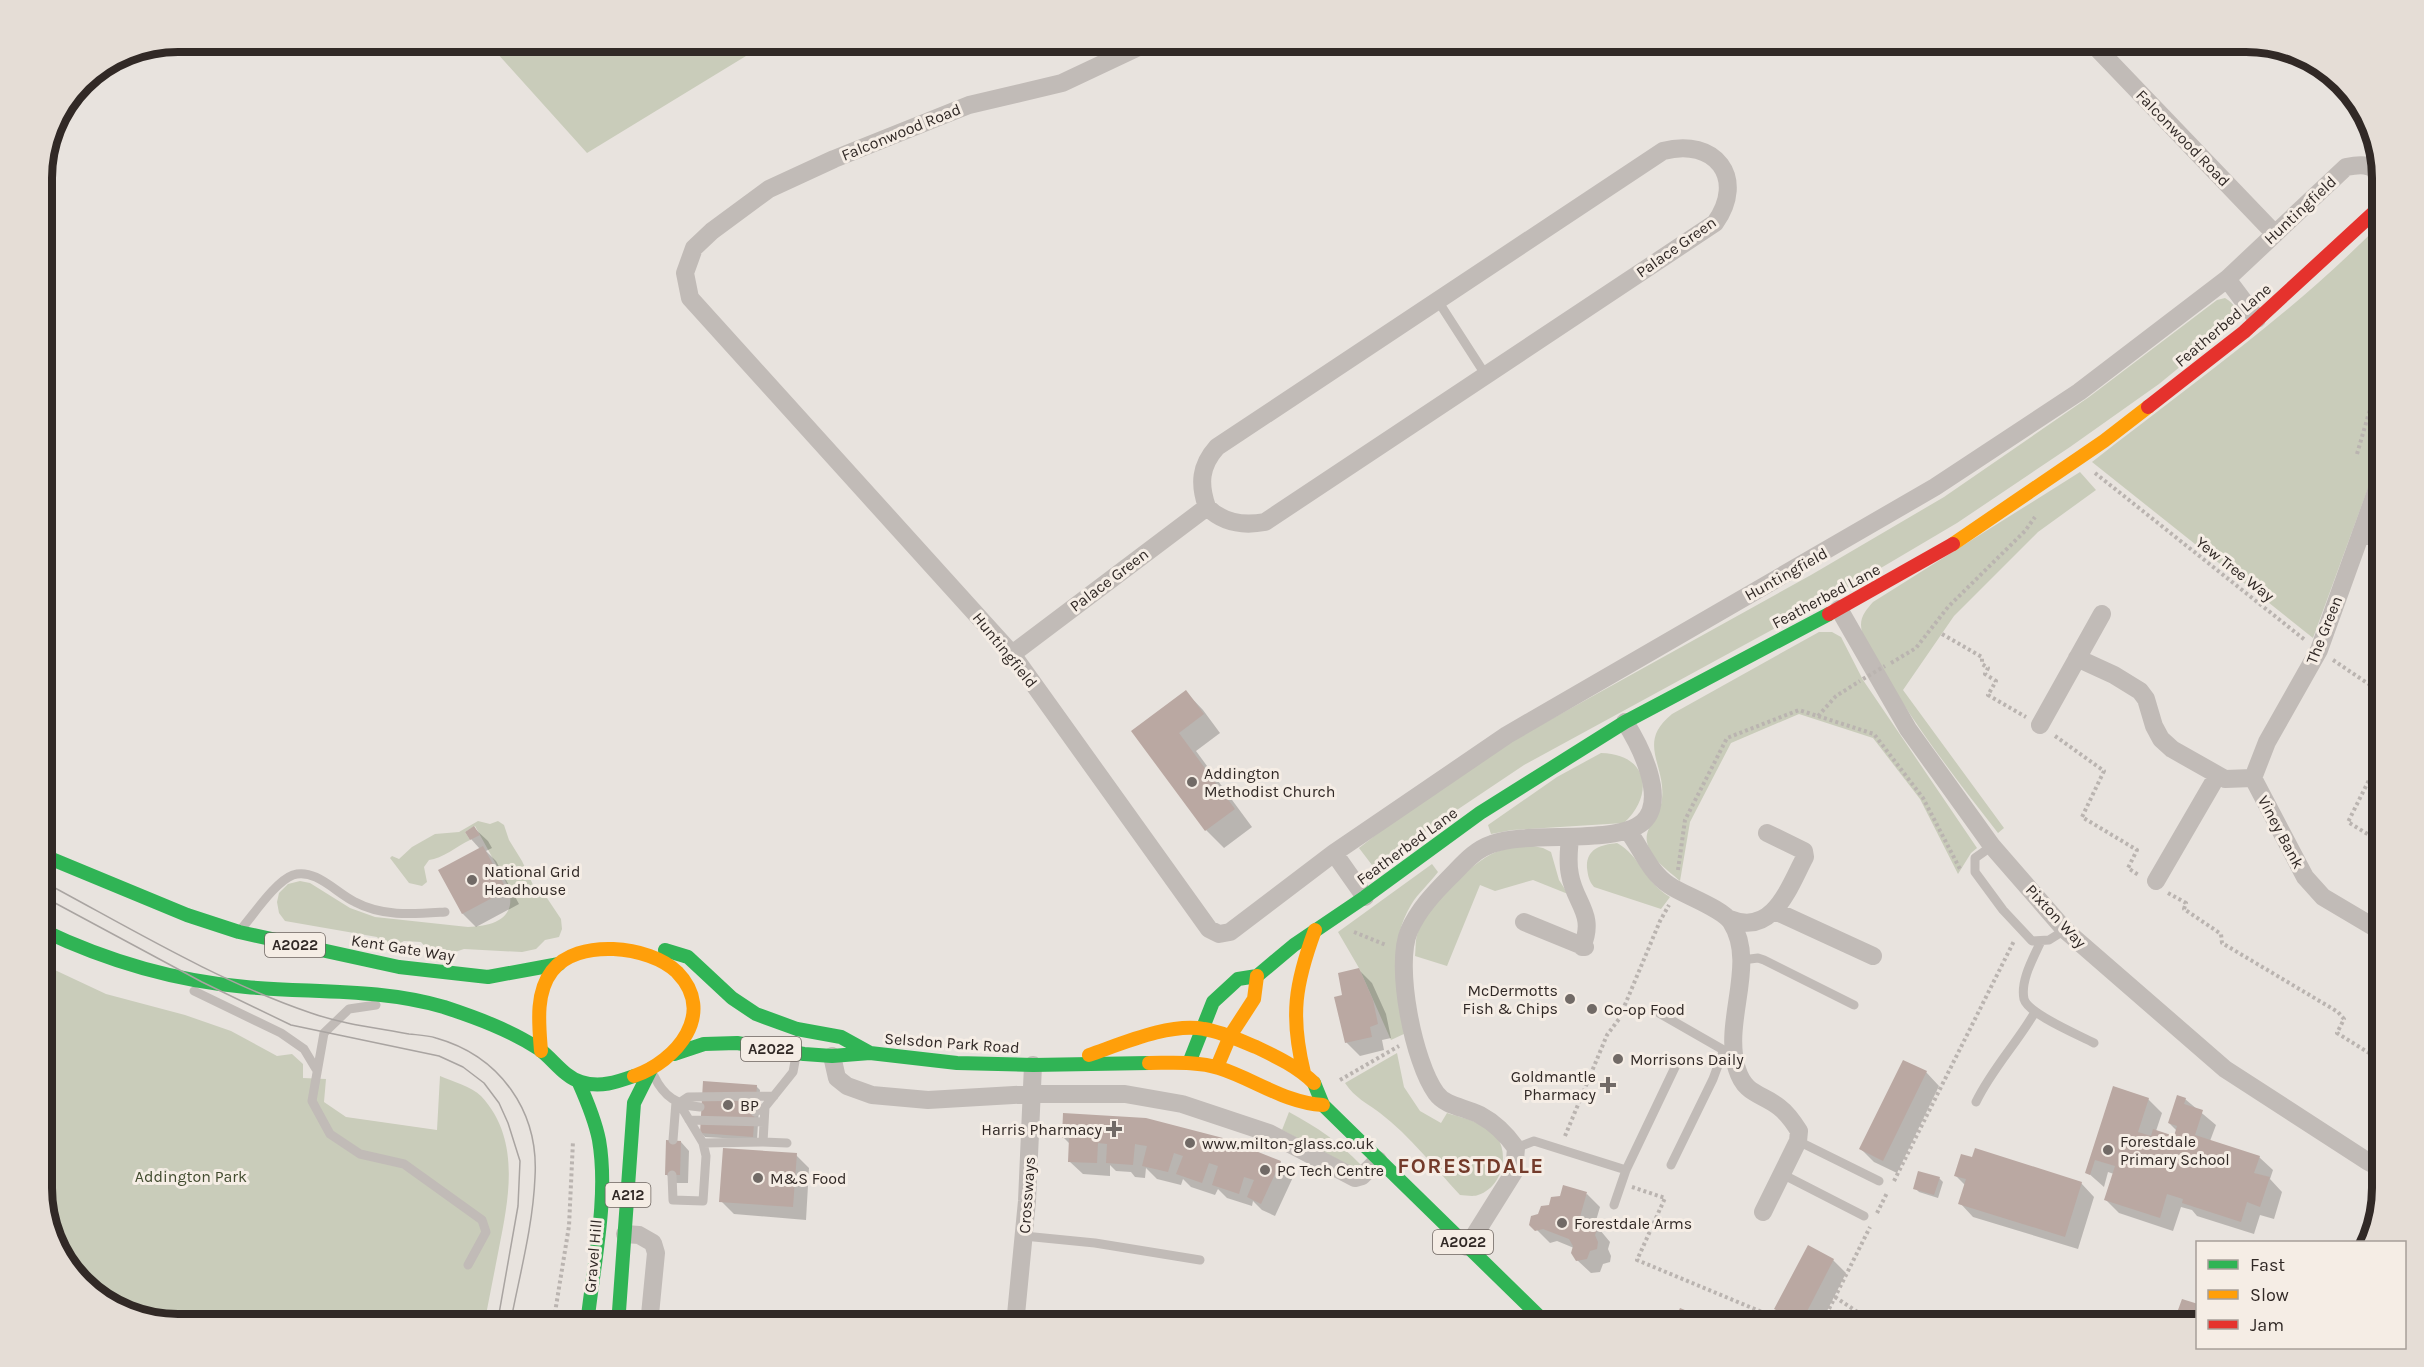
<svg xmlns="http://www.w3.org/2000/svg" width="2424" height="1367" font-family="Karla,sans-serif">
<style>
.green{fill:#c9ccba}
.shadow{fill:#0003}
.building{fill:#baa8a2}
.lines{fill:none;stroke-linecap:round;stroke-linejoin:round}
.path{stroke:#bab4b0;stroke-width:4;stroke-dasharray:3 3;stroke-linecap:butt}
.lane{stroke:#c1bbb7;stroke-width:9}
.street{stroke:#c1bbb7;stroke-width:18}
.fast{stroke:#30b455;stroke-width:14}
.slow{stroke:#ff9f0a;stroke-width:14}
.jam{stroke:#e5322d;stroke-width:14}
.tram{stroke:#a9a4a1;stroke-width:1.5}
.path-bridge{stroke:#bab4b0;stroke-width:4;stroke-dasharray:3 3;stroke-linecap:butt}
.poi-dot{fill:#716a66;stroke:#f5ede5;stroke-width:2}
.labels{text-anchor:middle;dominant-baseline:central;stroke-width:6;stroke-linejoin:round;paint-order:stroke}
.shield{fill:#f5ede5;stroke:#6c645f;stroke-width:1.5}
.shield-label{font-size:15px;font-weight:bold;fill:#312926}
.street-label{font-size:16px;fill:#312926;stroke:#f5ede5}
.poi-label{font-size:16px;fill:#312926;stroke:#f5ede5;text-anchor:start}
.park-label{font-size:16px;fill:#414b2e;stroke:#f5ede5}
.district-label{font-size:22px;font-weight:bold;letter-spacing:1.5px;fill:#743b2b;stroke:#f5ede5}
.rim{fill:none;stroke:#312926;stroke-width:8}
</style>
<rect width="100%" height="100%" fill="#e8e3de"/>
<!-- green -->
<path class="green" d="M487,42H769L587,153Z
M2382,222V450L2313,638L2092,462C2190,385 2295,312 2382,222Z
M2225,298C2235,304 2237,309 2237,320L2159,384L2070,447L1957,523L1825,601L1524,765L1433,826L1375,869L1359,848L1418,802L1512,741L1811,575L1944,497L2089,397L2217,300Z
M2080,472L2096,490L2038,532L1954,616L1903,690L2004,828L1998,833C1955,778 1913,723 1878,663C1872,652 1861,639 1861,625C1861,615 1867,609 1873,602Z
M1819,632H1832L1841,637L1863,680L1977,848L1971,853L1958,874L1920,799L1873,738L1799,714L1731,743L1690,822L1680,881C1668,870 1650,859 1647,842C1644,827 1661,815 1662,799C1666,764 1636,743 1672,714Z
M1601,753C1648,754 1655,794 1624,823L1512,830L1491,834L1488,825L1557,777Z
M478,821L490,824L498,821L504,825L509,840L522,861L534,887L547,898L561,919L562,929L559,937L545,940L536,949L522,952L464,949L452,953L429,951L421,942L404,941L393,947L382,943L377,937L285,921L279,913L277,902L279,893L288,884L300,881L310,883L350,908L375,917L468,927C495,926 518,918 508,886L475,826L465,832L470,840C457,846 442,859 429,860L424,867L427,882L422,886L409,883L390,858L392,856L399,859L412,847L435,834L459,832Z
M1617,843C1640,855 1644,882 1670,897L1661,909L1594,887C1589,881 1588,876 1587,868C1586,849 1600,845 1617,843Z
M1528,845L1543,848L1551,852L1559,880L1568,894L1533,880L1495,891L1480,885L1447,966L1415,956C1416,948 1415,939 1418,932C1427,907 1471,862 1496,852C1507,848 1517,846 1528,845Z
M1432,864L1438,872C1430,883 1418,893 1411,905C1387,945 1397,990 1406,1033L1391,1040L1359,968L1338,932Z
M42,964L106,994L185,1015L231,1031L277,1056L292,1054L303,1064V1078L326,1079L324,1102L346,1117L437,1130L440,1076C452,1081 472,1087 481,1096C521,1139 509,1197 499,1248C494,1274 489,1299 484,1325H179L111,1307L65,1264L42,1197Z
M1397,1053L1404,1087L1420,1111L1441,1123L1447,1113C1463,1118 1487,1123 1497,1137C1510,1156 1501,1188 1478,1195C1473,1197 1465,1195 1460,1195C1434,1167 1410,1136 1380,1113C1366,1102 1356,1099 1345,1083Z
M1289,1112C1317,1127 1339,1142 1361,1165L1354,1168L1282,1130Z"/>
<!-- shadow -->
<path class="shadow" d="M1186,692L1203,710L1220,733L1196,751L1252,827L1224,848L1206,830L1133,731Z
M474,828L488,841L492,848L486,851L496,861L519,904L476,927L463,914L440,871L480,849L471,839Z
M1359,970L1372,983L1386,1014L1391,1038L1382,1040L1384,1050L1360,1056L1346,1042L1344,996Z
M1926,1072L1939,1086L1897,1173L1874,1162L1861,1149Z
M756,1086L760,1090L757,1140L705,1137L701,1133Z
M2114,1088L2148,1099L2162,1113L2156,1131L2175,1137L2177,1131L2169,1123L2185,1099L2216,1125L2210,1141L2259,1157L2273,1170L2270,1179L2282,1192L2274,1219L2260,1215L2254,1234L2197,1216L2192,1210L2181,1207L2173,1231L2119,1213L2106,1200L2114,1174L2108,1172L2104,1187L2087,1172Z
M1064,1114L1280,1162L1294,1175L1275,1216L1262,1210L1253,1201L1252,1206L1227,1198L1218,1189L1215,1195L1191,1187L1183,1179L1181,1185L1157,1179L1146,1168L1145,1178L1135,1177L1131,1172L1116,1171L1110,1165V1176L1083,1174L1069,1161L1070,1144L1063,1137Z
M681,1142L689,1151L688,1183H675L666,1174Z
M796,1155L809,1168L806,1220L734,1214L721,1201Z
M1955,1175L2081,1183L2094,1197L2078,1249L1973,1217L1960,1203L1965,1185Z
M1939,1178L1943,1182L1938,1198L1919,1192L1915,1188Z
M1587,1194L1600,1207L1595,1224L1610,1242L1608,1249L1611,1256L1610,1262L1603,1264L1600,1272L1591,1273L1577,1260L1574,1248L1557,1241L1550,1243L1531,1224Z
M1833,1260L1846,1273L1820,1325H1795L1790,1322L1776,1309Z
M2198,1306V1318L2184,1314L2180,1310Z"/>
<!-- building -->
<path class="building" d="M1186,690L1204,714L1179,733L1235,809L1205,831L1131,731Z
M474,826L480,835L470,840L465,832Z
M483,846L507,890L462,914L438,870Z
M1359,968L1373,1000L1378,1024L1370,1027L1372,1037L1345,1043L1334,997L1342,995L1338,973Z
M1903,1060L1927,1071L1883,1161L1859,1149Z
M703,1081L757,1085L753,1137L700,1133Z
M2113,1086L2149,1098L2138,1132L2151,1136L2153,1129L2174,1136L2177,1126L2168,1123L2177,1095L2186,1098L2184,1104L2203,1110L2195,1135L2260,1156L2254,1173L2270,1177L2260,1207L2247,1202L2241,1222L2182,1203L2183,1199L2167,1194L2160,1218L2104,1200L2115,1166L2095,1160L2090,1175L2085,1173Z
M1063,1113L1146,1118L1223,1138L1281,1161L1261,1204L1247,1197L1254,1180L1244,1177L1239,1194L1212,1185L1218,1166L1209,1163L1202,1183L1176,1174L1183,1156L1174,1153L1168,1172L1142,1166L1147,1146L1140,1145L1135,1144L1133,1165L1106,1163L1107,1144L1098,1143L1097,1163L1068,1162L1069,1138H1062Z
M666,1140L681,1141L680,1175H665Z
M723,1148L797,1153L793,1207L719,1202Z
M1975,1148L2082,1182L2065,1237L1958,1204L1966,1179L1954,1176L1961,1154L1972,1157Z
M1918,1171L1940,1177L1934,1195L1913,1189Z
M1563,1185L1587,1192L1580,1217L1583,1221L1593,1220L1598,1228L1595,1235L1598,1242L1597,1249L1590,1251L1587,1259L1576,1261L1571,1253L1573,1246L1569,1239L1543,1229L1535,1231L1529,1225L1531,1216L1538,1214L1541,1206L1549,1205L1551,1197L1560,1196Z
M1808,1245L1834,1259L1801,1323L1774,1309Z
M2182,1299L2198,1304V1317L2178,1310Z
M1680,1308L1722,1325H1673Z"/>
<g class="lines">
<!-- path -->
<path class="path" d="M2371,244L2382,253
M2357,454L2382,368
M2095,473L2305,640
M1942,634L1982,657V664L1988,668L1985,674L1996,681L1988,695L2026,717
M2333,660L2382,693
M1891,663L1916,648L1948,607L2025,531L2035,517
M1818,716L1836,696L1860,681
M2055,736L2104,771L2082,817L2137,850L2128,868L2140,876
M2382,754L2348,822L2382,843
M1678,870L1685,820L1727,738L1799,710L1874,734L1923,798L1960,869
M2168,893L2186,903L2184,909L2221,934L2222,943L2338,1012L2344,1019L2337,1033L2382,1061
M1354,932L1386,945
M1340,1080L1399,1046
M1565,1136L1607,1035L1619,1019L1660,921L1669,905
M1894,1181L2014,941
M1632,1187L1665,1198L1637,1260L1793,1325
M1877,1213L1887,1193
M1835,1297L1877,1325
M553,1325L569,1226L573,1141
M1821,1325L1870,1227"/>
<!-- lane -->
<path class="lane" d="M1438,301L1485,374
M1992,846L1975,858V872L2003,910L2032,941L2049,940L2065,930
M242,928C254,914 276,881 293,875C316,868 336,893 355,902C383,917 414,914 445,912
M2041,941C2034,957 2020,980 2024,999C2028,1014 2079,1035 2094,1043
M1742,960L1758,958L1764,960L1854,1005
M194,991L281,1033L304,1049L316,1069
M376,1005L349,1009L324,1033L312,1101L330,1134L360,1154L404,1164L482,1220L486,1232L468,1265
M1659,1013L1727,1052
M654,1076C664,1097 677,1105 700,1107
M1976,1102C1992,1069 2017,1043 2035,1012
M765,1107L763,1142L787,1143
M755,1112L765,1107L793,1072L796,1056
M689,1120L764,1122
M673,1140L676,1102
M1798,1141L1879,1181
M703,1143L763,1142
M1516,1148L1534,1141L1626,1170L1677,1063
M1671,1165L1713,1079L1723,1052
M1782,1174L1864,1216
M672,1175L673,1200L703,1201L706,1156L703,1143L679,1103L688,1097L774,1096
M1614,1205L1626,1170
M1024,1236L1095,1243L1200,1260"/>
<!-- street -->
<path class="street" d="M1149,42L1062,83L969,105L834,159L769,189L712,231L694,248L685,273L690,298L1012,654L1209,929L1219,934L1230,932L1334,853L1507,735L1935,487L2079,392L2227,279L2346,167C2361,164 2369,164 2382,173
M2091,42L2275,234
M2227,279L2257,319
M2361,533L2382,539
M1839,609L1908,729L1992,846L2065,930L2225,1069L2367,1161L2382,1169
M1012,654L1207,507C1199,484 1200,466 1217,447L1663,151C1715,137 1747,178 1715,223L1265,522C1244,526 1223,523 1207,507
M2077,658L2114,675L2140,691L2146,699L2154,726L2161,739L2172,749L2225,779L2253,778L2305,877L2323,897L2382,932
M2040,725L2102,614
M2253,778L2267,742L2319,650L2382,475
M1628,831C1641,848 1650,873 1669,885C1683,895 1722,908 1731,922C1758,964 1722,1021 1737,1069C1745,1095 1761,1093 1779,1107C1787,1113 1794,1123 1799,1131L1798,1141L1763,1212
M1570,837C1569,850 1567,862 1570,875C1575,904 1596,914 1582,947
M1334,853L1365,897
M2156,881L2217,776
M1775,911L1873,956
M1730,919C1773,937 1789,887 1805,857L1804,851L1767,833
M1524,922L1585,947
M832,1056L837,1078L847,1086L872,1095L928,1100L1033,1094H1125L1182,1104L1269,1133L1355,1178L1362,1176L1378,1160
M625,1234L639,1235L653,1243L656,1253L649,1325
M1467,1247L1514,1172L1516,1148C1506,1134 1495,1123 1480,1115C1465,1107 1446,1107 1436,1093C1414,1063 1394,966 1409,931C1418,910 1434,893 1450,877C1463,864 1474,850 1492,844C1530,830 1615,846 1643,822C1668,799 1639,744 1625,722
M1015,1325L1027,1201L1033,1065"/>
<!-- fast -->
<path class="fast" d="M42,855L187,915L239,932L399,967L488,977L559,964
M42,930C107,961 174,981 246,987C313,993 379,988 444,1007C477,1018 510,1030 539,1049C553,1059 564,1077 581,1082C600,1088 617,1082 634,1076
M665,950L688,957L732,998L756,1014L797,1029L841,1037L870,1053
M674,1054L704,1044L737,1043L804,1054L832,1056L870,1053L957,1063L1033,1065L1149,1063
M1189,1063L1213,1002L1238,979L1257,976L1294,945L1365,897L1480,813L1625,722L1829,614
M579,1083C587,1101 595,1120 599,1140C609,1198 593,1267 587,1325
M1314,1083L1323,1105L1548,1325
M618,1325L634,1103L651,1069"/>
<!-- slow -->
<path class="slow" d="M1953,544L2104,441L2148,407
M541,1051C539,1025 535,993 552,971C577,938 649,945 677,972C717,1013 677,1061 634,1076
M1089,1055C1121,1044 1171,1022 1204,1029C1222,1032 1239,1040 1256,1047C1277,1057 1298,1067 1314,1083
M1149,1063C1171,1063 1197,1061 1219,1068C1254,1079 1285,1103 1323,1105
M1217,1067L1230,1036L1254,999L1257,976
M1304,1073C1290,1016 1295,984 1315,930"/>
<!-- jam -->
<path class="jam" d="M2148,407L2244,332L2382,205
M1829,614L1953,544"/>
<!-- tram -->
<path class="tram" d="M42,881C130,928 217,981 311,1013C342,1024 377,1028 409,1034C418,1035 427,1035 436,1038C500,1056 539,1111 535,1177C533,1227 519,1277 510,1325
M42,896L202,982L291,1025L439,1056L463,1067L484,1083L499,1103L508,1123L520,1161L518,1206L497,1325"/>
<!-- path-bridge -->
<path class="path-bridge" d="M1863,679L1885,666"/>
</g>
<!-- markers -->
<g class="poi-dot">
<circle cx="1192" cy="782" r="6"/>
<circle cx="472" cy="880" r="6"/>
<circle cx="1570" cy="999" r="6"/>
<circle cx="1592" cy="1009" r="6"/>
<circle cx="1618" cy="1059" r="6"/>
<path d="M1605 1076h6v6h6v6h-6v6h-6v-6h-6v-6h6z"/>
<circle cx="728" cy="1105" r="6"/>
<path d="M1111 1120h6v6h6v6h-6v6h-6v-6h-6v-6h6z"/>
<circle cx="1190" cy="1143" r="6"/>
<circle cx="2108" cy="1150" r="6"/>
<circle cx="1265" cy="1170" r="6"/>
<circle cx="758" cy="1178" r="6"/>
<circle cx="1562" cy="1223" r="6"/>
</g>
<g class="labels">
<!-- shield labels -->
<g class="shield">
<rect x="265" y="933" width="60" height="24" rx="4.5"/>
<rect x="741" y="1037" width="60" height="24" rx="4.5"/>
<rect x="605.5" y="1183" width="45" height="24" rx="4.5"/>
<rect x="1433" y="1230" width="60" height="24" rx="4.5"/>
</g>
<g class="shield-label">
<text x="295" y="945">A2022</text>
<text x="771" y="1049">A2022</text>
<text x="628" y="1195">A212</text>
<text x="1463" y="1242">A2022</text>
</g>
<!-- street labels -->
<g class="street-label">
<text transform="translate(901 132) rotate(-22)">Falconwood Road</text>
<text transform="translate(2183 138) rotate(46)">Falconwood Road</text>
<text transform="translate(2300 210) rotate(-43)">Huntingfield</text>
<text transform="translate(1676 247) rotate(-35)">Palace Green</text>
<text transform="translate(2223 325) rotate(-40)">Featherbed Lane</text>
<text transform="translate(2235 569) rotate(38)">Yew Tree Way</text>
<text transform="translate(1786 574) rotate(-29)">Huntingfield</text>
<text transform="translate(1109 580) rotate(-37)">Palace Green</text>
<text transform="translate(1826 596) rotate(-28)">Featherbed Lane</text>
<text transform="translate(2324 630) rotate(-68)">The Green</text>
<text transform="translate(1005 650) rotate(51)">Huntingfield</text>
<text transform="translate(2281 832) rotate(62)">Viney Bank</text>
<text transform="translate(1407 846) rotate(-36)">Featherbed Lane</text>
<text transform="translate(2056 916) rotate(47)">Pixton Way</text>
<text transform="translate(403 948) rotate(9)">Kent Gate Way</text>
<text transform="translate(952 1043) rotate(4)">Selsdon Park Road</text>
<text transform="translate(1027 1195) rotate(-86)">Crossways</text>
<text transform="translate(593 1256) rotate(-85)">Gravel Hill</text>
</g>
<!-- poi labels -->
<g class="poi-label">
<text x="1204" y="773">Addington<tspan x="1204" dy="18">Methodist Church</tspan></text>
<text x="484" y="871">National Grid<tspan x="484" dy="18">Headhouse</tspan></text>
<text x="1558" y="990" text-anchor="end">McDermotts<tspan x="1558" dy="18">Fish &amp; Chips</tspan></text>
<text x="1604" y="1009">Co-op Food</text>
<text x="1630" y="1059">Morrisons Daily</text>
<text x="1596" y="1076" text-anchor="end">Goldmantle<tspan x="1596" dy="18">Pharmacy</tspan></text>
<text x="740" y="1105">BP</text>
<text x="1102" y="1129" text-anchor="end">Harris Pharmacy</text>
<text x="2120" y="1141">Forestdale<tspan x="2120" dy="18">Primary School</tspan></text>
<text x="1202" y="1143">www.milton-glass.co.uk</text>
<text x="1277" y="1170">PC Tech Centre</text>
<text x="770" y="1178">M&amp;S Food</text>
<text x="1574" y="1223">Forestdale Arms</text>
</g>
<!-- park labels -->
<g class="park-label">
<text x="191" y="1176">Addington Park</text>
</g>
<!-- district labels -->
<g class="district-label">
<text x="1471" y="1166">FORESTDALE</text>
</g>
</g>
<!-- crop -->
<path d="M0 0H2424V1367H0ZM178 52H2246A126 126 0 0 1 2372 178V1188A126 126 0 0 1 2246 1314H178A126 126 0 0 1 52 1188V178A126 126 0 0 1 178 52Z" fill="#e5ddd6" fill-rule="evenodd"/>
<path class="rim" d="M178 52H2246A126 126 0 0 1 2372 178V1188A126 126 0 0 1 2246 1314H178A126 126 0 0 1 52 1188V178A126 126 0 0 1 178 52Z"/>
<!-- legend -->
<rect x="2196" y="1241" width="210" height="108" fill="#f5ede5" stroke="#a79f99" stroke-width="1.5"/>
<rect x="2208" y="1260" width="30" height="9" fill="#30b455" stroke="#a79f99" stroke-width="1.5"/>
<text x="2250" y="1271" font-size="18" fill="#312926">Fast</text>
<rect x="2208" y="1290" width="30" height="9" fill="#ff9f0a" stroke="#a79f99" stroke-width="1.5"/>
<text x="2250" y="1301" font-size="18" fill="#312926">Slow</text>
<rect x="2208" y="1320" width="30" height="9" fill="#e5322d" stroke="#a79f99" stroke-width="1.5"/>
<text x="2250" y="1331" font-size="18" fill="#312926">Jam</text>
</svg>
